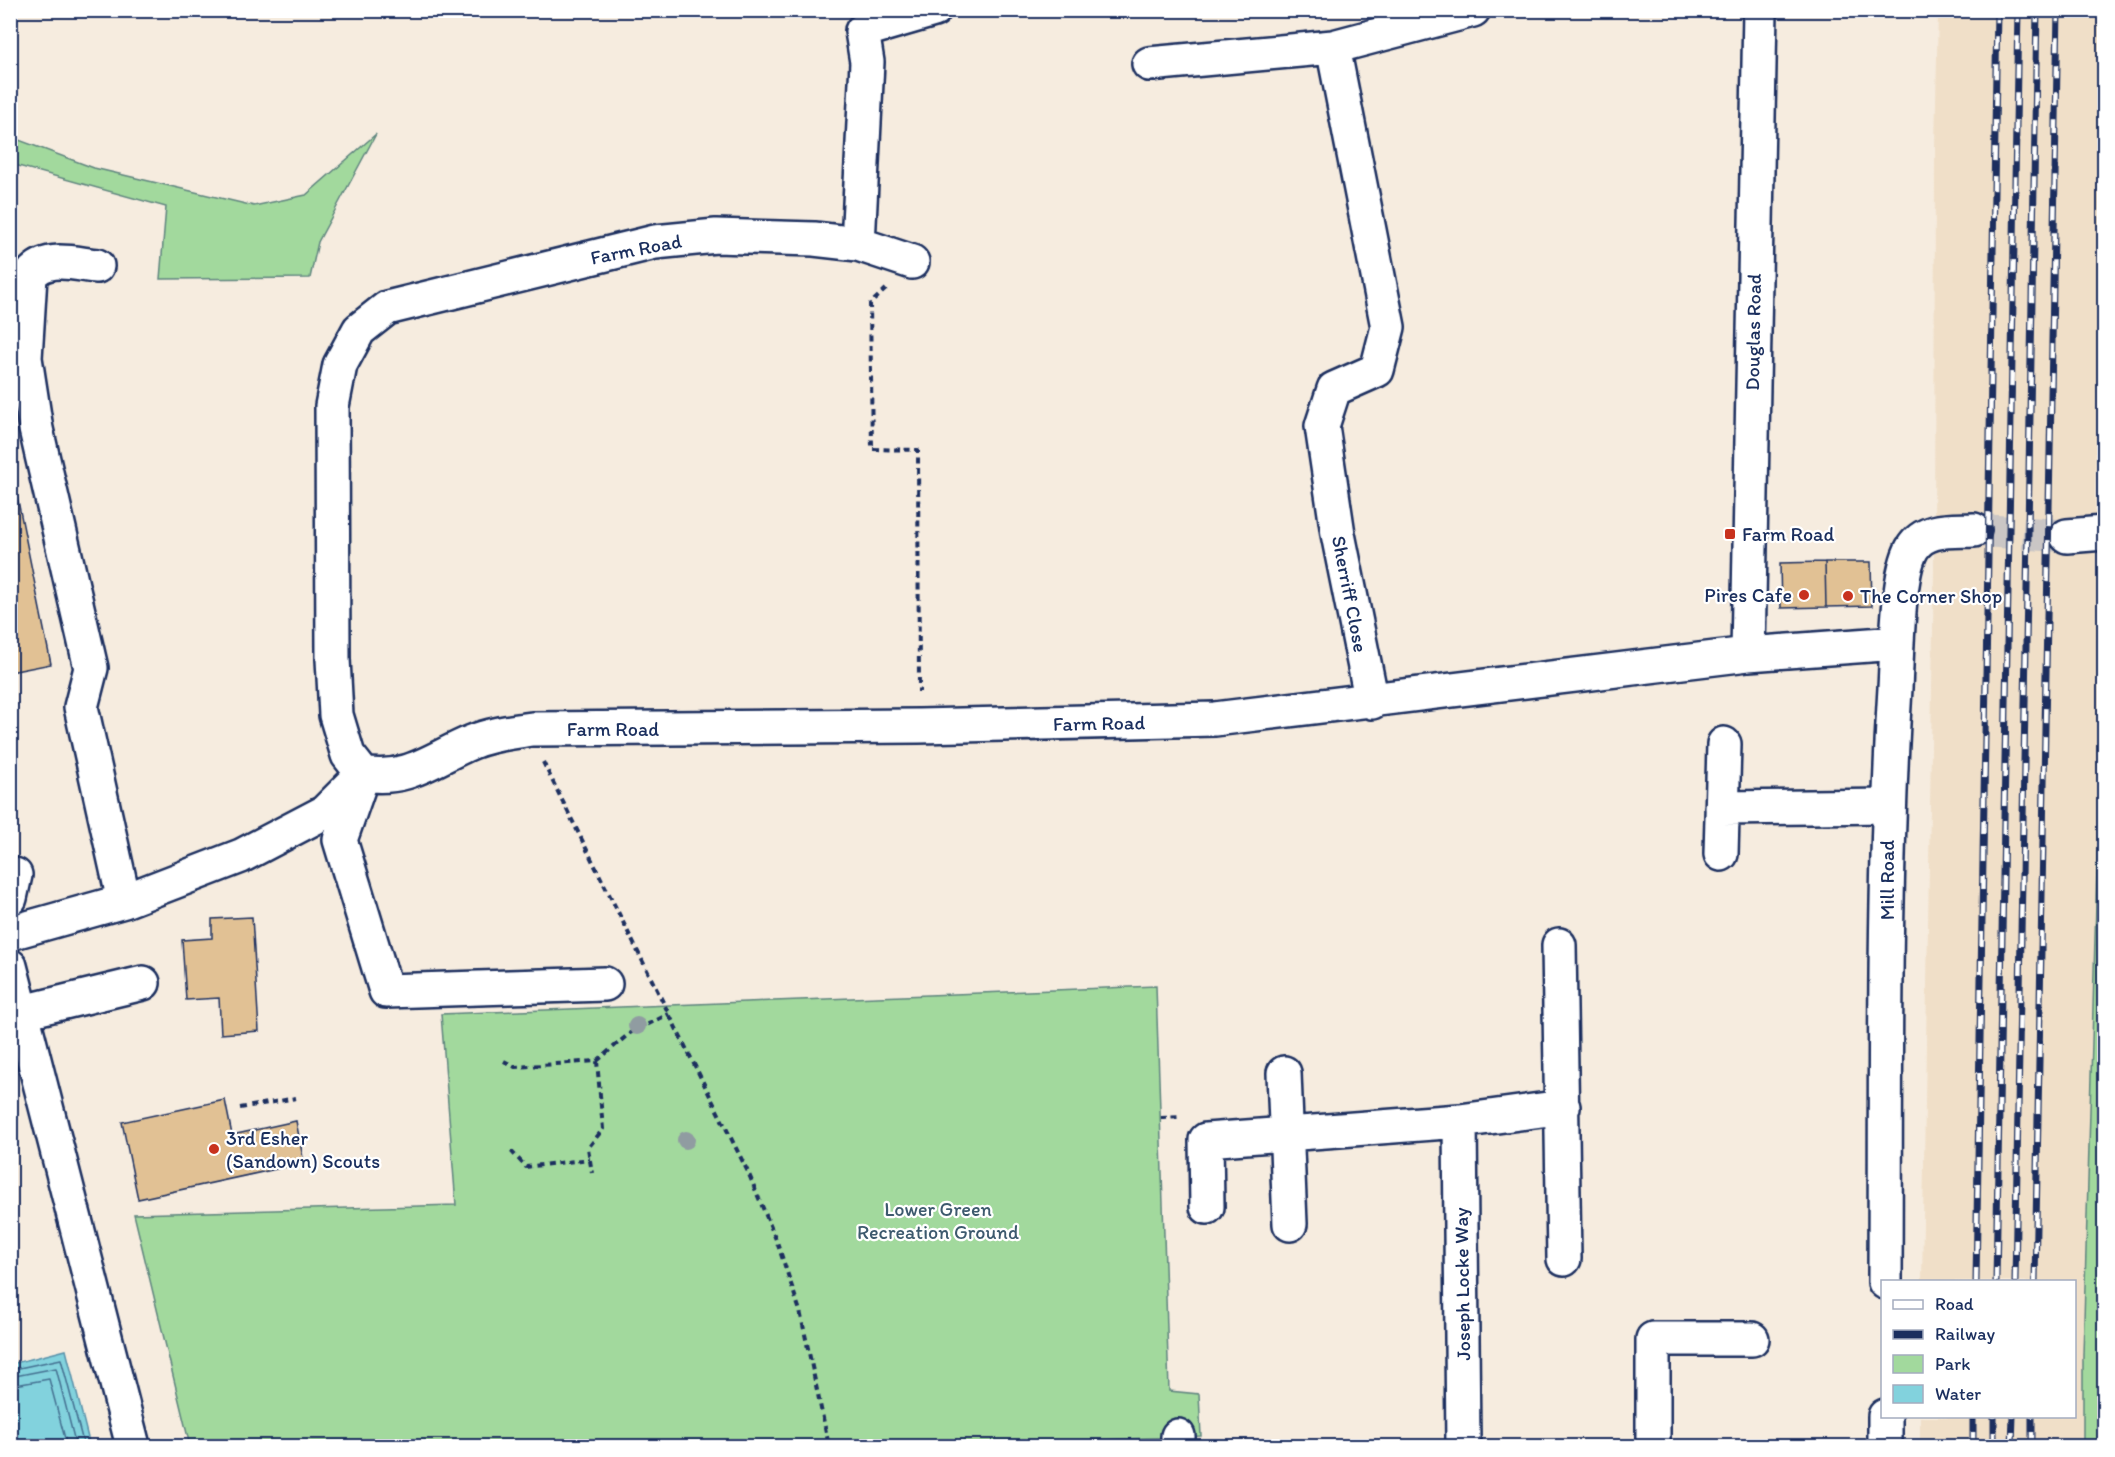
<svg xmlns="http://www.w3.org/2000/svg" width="2115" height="1457" font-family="Itim,sans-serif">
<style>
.built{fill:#f0dfc8}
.green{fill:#a2d99d;stroke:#5e847e;stroke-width:1.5}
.water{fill:#82d2dd;stroke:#5991aa;stroke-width:1.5}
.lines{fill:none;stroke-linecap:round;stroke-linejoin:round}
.shore{stroke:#447091;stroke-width:1.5}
.building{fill:#e1c194;stroke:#1b2f5e;stroke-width:1.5}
.minor-tunnel{stroke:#cac6c5;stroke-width:33;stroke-dasharray:33 16;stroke-linecap:butt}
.minor-casing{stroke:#1b2f5e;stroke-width:38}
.path{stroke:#1b2f5e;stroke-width:4;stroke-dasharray:6 4.5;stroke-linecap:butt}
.minor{stroke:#fff;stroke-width:33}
.rail-casing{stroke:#1b2f5e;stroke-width:7}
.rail{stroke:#fff;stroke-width:4.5;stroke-dasharray:14;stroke-linecap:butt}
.tree{fill:#909ca1}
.poi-dot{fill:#c8321e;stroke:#fff;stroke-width:2}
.labels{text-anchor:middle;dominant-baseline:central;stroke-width:4.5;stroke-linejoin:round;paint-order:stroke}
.street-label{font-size:20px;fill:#1b2f5e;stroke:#fff}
.poi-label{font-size:20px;fill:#1b2f5e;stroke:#fff;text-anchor:start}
.park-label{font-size:20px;fill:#3d5a6e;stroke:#fff}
</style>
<rect width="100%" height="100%" fill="#f6ecdf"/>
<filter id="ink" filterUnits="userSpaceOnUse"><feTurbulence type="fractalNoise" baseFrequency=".0167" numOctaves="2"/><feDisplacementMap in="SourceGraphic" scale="12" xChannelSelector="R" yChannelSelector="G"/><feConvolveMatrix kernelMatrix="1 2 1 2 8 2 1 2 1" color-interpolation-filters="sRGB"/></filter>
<g filter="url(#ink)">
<!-- built -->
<path class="built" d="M1938,11H2103L2095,490L2099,799L2083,1355V1446H1920V1417L2074,1416V1282L1922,1281L1934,570L1935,146Z"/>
<!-- green -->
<path class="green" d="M376,134L318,242L310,278L160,279L166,207L11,164V137L94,168L254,206L306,195Z
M2099,799H2104V1446H2083V1355Z
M1156,986L1169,1391L1199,1394L1201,1436L1076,1441L1064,1446H190L134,1214L456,1205L441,1014Z"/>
<!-- water -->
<path class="water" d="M66,1350L90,1446H11V1364Z"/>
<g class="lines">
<!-- shore -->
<path class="shore" d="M10,1370L61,1359L84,1446
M10,1377L56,1368L76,1446
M10,1386L49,1379L67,1446"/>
</g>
<!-- building -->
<path class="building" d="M2104,78V124H2103Z
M2104,376V437H2102Z
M12,471L51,664L10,672V472Z
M1825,562L1826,607L1781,608L1780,563Z
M1825,562H1871L1872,606L1826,607Z
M252,917L259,1031L221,1034L219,998L186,1000L182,940L212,938V919Z
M225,1100L232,1135L296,1121L304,1163L138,1199L122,1122Z"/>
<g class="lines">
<!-- minor-tunnel -->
<path class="minor-tunnel" d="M1974,530L2067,536"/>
<!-- minor casing -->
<g class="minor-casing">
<path id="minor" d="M1333,47L1388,327L1377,370L1334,389L1322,426L1338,534L1372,702
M1149,64L1333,47L1473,10
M858,244L867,62L862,31L934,10
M912,262L858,244L814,239L716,236L655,242L387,308L359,330L340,365L332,406L333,659L336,715L348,755L363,774C408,782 433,758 472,742C491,734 512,732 532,729L919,726L1215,719L1748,654L1897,643
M97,266C75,264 45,254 30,276L25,358L36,429L91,668L81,707L124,901
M2067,536L2104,533
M1748,654L1760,10
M363,774L340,840L386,991L605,984
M1722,808L1888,806
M1721,854L1724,744
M10,898L15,875
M10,933L124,901L241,856L325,812L358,779
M1559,945L1564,1259
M10,966L133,1446
M23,1012L143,983
M1284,1073L1290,1224
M1460,1121L1463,1446
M1207,1207L1206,1140L1460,1121L1563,1107
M1885,1282C1886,1084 1883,885 1895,688C1897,655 1897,575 1912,549C1925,527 1952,531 1974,530
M1178,1436V1446
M1653,1446V1339H1752
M1885,1446V1416"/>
</g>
<!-- path -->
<path class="path" d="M886,289L870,304L872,449L918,450L919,692
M543,762L748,1172L777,1242L800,1311L829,1446
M504,1061L515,1067L597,1061L603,1129L588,1148L592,1173
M597,1061L630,1033L669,1014
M240,1108L296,1098
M1161,1118L1181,1117
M511,1151L526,1167L590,1159"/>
<!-- minor -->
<use href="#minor" class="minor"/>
<!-- rail casing -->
<g class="rail-casing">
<path id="rail" d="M1976,1282L1997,10
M1996,1282L2018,10
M2015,1282L2037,10
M2035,1282L2058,10
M1973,1446V1416
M1994,1446V1416
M2012,1446L2013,1416
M2032,1446V1416"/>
</g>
<!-- rail -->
<use href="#rail" class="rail"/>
</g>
<!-- trees -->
<g class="tree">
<circle cx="637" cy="1026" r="9"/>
<circle cx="686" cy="1140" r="9"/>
</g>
</g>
<!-- markers -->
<g class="poi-dot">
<rect x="1724" y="528" width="12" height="12" rx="3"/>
<circle cx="1804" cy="595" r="6"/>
<circle cx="1848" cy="596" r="6"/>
<circle cx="214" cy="1149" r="6"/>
</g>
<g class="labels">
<!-- street labels -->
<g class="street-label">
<text transform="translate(636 249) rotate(-11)">Farm Road</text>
<text transform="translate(1753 332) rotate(-89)">Douglas Road</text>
<text transform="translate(1350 594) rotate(79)">Sherriff Close</text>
<text transform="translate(1099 723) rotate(-1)">Farm Road</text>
<text x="613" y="729">Farm Road</text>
<text transform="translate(1887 880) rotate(-90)">Mill Road</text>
<text transform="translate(1462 1284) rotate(-91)">Joseph Locke Way</text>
</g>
<!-- poi labels -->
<g class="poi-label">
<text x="1742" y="534">Farm Road</text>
<text x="1792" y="595" text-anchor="end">Pires Cafe</text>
<text x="1860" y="596">The Corner Shop</text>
<text x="226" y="1138">3rd Esher<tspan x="226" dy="23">(Sandown) Scouts</tspan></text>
</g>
<!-- park labels -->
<g class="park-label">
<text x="938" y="1209">Lower Green<tspan x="938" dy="23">Recreation Ground</tspan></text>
</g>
</g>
<!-- margin -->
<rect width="2115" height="1457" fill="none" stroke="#fff" stroke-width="36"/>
<rect x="18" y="18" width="2079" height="1421" fill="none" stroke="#1b2f5e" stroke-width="2" filter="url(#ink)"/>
<!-- legend -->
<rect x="1881" y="1280" width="195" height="138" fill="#ffffff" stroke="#a4acbf" stroke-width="1.5"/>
<rect x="1893" y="1300" width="30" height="9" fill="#ffffff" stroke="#a4acbf" stroke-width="1.5"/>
<text x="1935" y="1310" font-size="18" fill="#1b2f5e">Road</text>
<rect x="1893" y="1330" width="30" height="9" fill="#1b2f5e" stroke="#a4acbf" stroke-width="1.5"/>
<text x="1935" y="1340" font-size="18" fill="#1b2f5e">Railway</text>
<rect x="1893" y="1355" width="30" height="18" fill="#a2d99d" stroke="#a4acbf" stroke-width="1.5"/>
<text x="1935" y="1370" font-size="18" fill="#1b2f5e">Park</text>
<rect x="1893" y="1385" width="30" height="18" fill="#82d2dd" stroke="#a4acbf" stroke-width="1.5"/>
<text x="1935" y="1400" font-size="18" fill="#1b2f5e">Water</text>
</svg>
